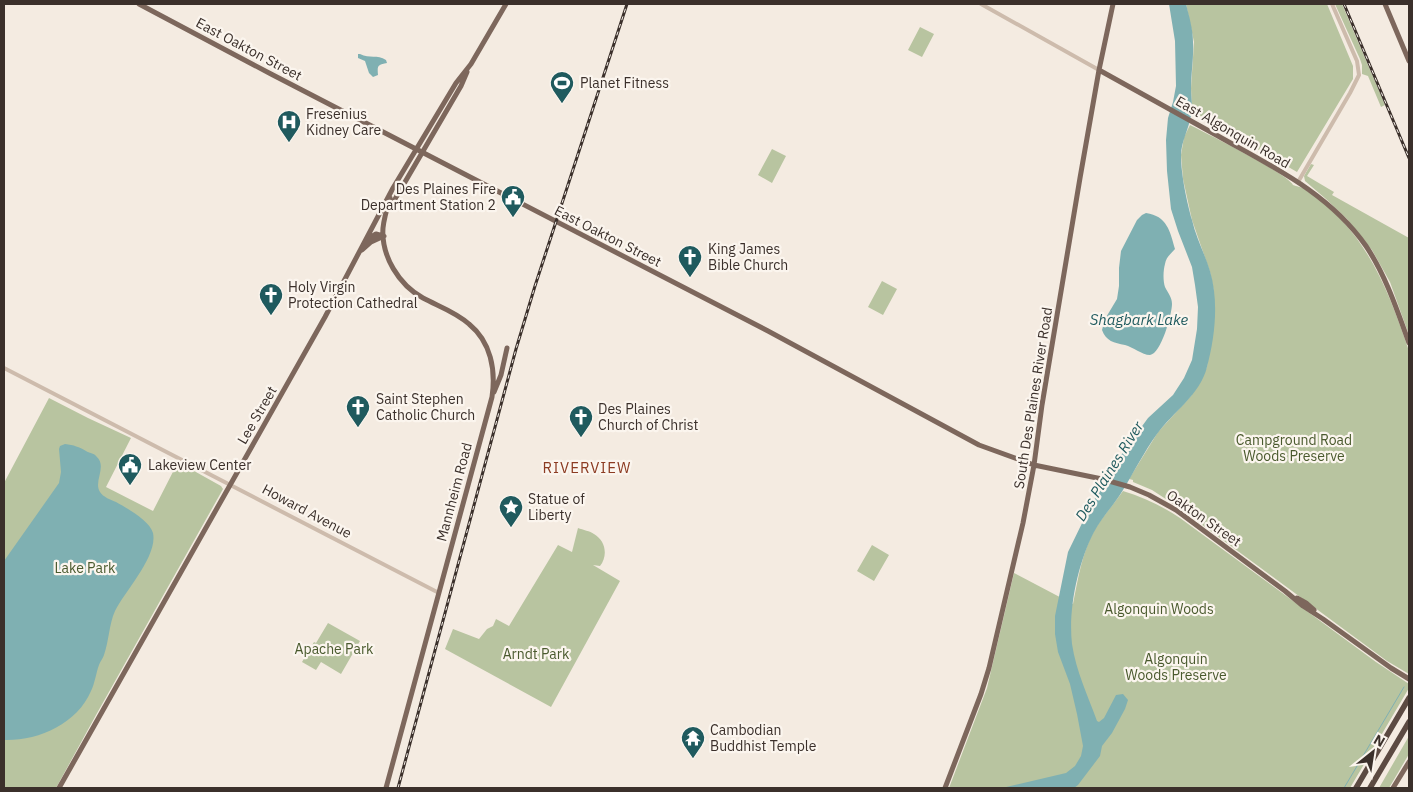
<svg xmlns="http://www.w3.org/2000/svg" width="1413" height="792" font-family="'IBM Plex Sans',sans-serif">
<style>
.green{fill:#b8c4a0}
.water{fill:#7fb0b2}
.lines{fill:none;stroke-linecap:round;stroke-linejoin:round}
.stream{stroke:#7fb0b2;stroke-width:1}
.minor{stroke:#cdbbac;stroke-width:4}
.major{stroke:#7d675c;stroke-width:5}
.highway{stroke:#5c4a42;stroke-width:5.5}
.rail-casing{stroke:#3b302b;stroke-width:3}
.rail{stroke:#fbf5ee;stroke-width:1;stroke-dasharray:4;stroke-linecap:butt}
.labels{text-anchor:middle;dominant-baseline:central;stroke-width:4.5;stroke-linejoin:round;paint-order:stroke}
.street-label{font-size:14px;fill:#3b302b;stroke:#fbf5ee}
.poi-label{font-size:14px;fill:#3b302b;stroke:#fbf5ee;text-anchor:start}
.park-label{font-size:14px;fill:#4a5a2e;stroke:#fbf5ee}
.water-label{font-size:15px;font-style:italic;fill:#1f5a5e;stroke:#fbf5ee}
.neighbourhood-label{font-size:15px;letter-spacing:1px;fill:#8c3b22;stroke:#fbf5ee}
</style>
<rect width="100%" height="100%" fill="#f4ebe1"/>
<!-- green -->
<path class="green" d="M1186,4H1327L1353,66V79L1297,172L1192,111L1191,88L1194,42Z
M1335,4H1342L1385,105L1381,107L1368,76L1362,74V65L1360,59Z
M920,27L934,34L922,57L908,50Z
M1190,125C1206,133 1288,174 1293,185C1297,187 1300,186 1304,189C1364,227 1387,286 1409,351V674L1387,661L1178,507L1152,490L1133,482V480L1129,479L1158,432L1191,396L1207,367L1214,292L1210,272L1192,220L1183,179L1181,155L1184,137Z
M772,149L786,156L772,183L758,175Z
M1311,164L1314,165L1307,176L1334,192L1332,195L1409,238V335L1390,282L1372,250L1347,219L1326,199L1305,181L1304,176Z
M882,281L897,289L883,315L868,307Z
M49,398L88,418L131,438L106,487L153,511L178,462L221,486L223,489L96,715L56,788H4V483Z
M1123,491C1143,497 1162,506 1180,518L1376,662L1409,684V688L1350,788H949L987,688L1014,573L1073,604C1078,579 1082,552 1095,529C1103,516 1114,504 1123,491Z
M578,528C583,530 590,531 594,534C606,541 608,556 600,566L593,565L620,581L551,707L445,649L453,629L479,639L487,629L493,626L496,619L509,626L558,545L572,552Z
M872,545L889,555L874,581L857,571Z
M328,623L360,641L341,674L321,662L316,670L302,662L314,642L316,643Z
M1409,736V754L1389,788H1379Z"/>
<!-- water -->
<path class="water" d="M1169,4H1186C1189,16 1193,29 1193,42C1194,57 1191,72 1191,88C1191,97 1193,106 1191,115C1189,129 1181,141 1181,156C1181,174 1187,203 1192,220C1196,238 1205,254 1210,271C1219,301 1215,337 1207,367C1200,395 1173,412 1157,434C1144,452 1134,472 1123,490C1114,505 1102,517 1094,532C1078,563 1068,609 1072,644C1076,671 1088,696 1097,721L1099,722L1104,718L1116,695L1123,694L1128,700L1125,709L1112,733L1102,746L1100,756L1078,785L1074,788H1002L1066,773L1075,766L1081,756L1083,746L1077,714L1070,684L1058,652L1055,634V616L1068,552L1086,515L1111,469L1148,418L1173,395L1184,378L1192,360L1197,329L1198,307L1195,285L1192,267L1178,231L1171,209L1167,171L1166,140L1168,118L1173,102L1176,86L1175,41Z
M360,54C370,59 377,54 386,60L387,63C378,65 377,65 378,75L373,77L369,73L365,61L358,58V54Z
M1146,213C1167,216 1170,231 1175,249C1171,254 1166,257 1165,264C1163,271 1163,281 1165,287C1168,293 1172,297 1172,304C1172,314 1161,354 1150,355C1142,355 1133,347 1125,345C1114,343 1106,341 1102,330L1105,319L1117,299L1119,286V268L1121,251L1137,220L1142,215Z
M65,444C74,445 79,447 86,451C89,453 94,453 96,456C108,466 93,481 100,492C103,497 111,500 116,502C127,508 150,521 153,533C158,556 125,591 115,611C109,624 109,641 104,655C103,658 100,662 99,665C96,673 95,683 91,691C77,724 38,741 4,740V561L59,483L61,472L59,449L60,446Z"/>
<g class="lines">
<!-- stream -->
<path class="stream" d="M1344,788L1404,687"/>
<!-- minor -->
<path class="minor" d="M981,4L1099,70
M1298,182L1350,93L1359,75L1357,61L1332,4
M4,368L439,593"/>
<!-- major -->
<path class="major" d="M139,4L271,74L768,331L979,445L1034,465L1102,479L1130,487L1149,495L1176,510L1285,591L1303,606L1323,619L1391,668L1409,679
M1385,4L1409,61
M1099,70C1139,92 1179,114 1218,136C1273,167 1329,193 1366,246C1386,276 1397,310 1409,343
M391,206L461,86L467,72
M366,240L376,234L383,236
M362,250L371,242L384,236
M494,392L501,375L507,348
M1297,598L1306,603L1314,610
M59,788L325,317L393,188L456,83L471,64L506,4
M386,788L492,397C496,370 491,342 469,324C456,312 438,306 423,298C399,285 381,256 383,228C384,218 387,208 390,198
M945,788L981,694L989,668L1023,523L1034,465L1042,405L1080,178L1099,70L1113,4
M1393,788L1409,762"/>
<!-- highway -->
<path class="highway" d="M1356,788L1409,698
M1370,788L1409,722"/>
<!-- rail casing -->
<g class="rail-casing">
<path id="rail" d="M1344,4L1409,158
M398,788L516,349L535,286L627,4"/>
</g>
<!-- rail -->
<use href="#rail" class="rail"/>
</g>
<!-- icons -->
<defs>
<g id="stadium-pin" transform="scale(1.25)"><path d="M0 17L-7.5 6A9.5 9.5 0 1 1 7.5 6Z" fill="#1f5a5e" stroke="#fbf5ee"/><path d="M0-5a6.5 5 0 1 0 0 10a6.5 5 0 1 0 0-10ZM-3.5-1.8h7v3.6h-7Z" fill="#fff"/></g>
<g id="hospital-pin" transform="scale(1.25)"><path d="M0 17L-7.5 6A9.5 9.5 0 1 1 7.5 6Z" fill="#1f5a5e" stroke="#fbf5ee"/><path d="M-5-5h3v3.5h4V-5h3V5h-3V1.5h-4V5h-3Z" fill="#fff"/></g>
<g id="civic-pin" transform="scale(1.25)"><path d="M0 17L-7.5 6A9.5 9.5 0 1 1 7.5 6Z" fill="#1f5a5e" stroke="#fbf5ee"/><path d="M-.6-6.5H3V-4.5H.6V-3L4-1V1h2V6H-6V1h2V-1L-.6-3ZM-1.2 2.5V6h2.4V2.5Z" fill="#fff"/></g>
<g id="church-pin" transform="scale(1.25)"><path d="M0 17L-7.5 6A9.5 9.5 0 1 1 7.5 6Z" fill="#1f5a5e" stroke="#fbf5ee"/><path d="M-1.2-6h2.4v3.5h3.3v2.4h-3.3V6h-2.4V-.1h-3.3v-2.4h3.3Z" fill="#fff"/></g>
<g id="sight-pin" transform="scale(1.25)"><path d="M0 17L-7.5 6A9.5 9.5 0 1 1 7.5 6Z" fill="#1f5a5e" stroke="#fbf5ee"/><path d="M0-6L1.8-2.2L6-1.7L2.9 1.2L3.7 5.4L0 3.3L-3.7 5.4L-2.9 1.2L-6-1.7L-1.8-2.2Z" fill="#fff"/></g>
<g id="temple-pin" transform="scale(1.25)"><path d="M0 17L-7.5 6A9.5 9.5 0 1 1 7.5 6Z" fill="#1f5a5e" stroke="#fbf5ee"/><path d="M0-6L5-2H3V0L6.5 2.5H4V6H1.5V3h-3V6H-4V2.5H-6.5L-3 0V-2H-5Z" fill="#fff"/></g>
</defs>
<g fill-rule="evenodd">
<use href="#stadium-pin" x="562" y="83"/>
<use href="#hospital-pin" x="289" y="122"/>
<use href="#civic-pin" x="513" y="197"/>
<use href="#church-pin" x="690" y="257"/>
<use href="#church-pin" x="271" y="295"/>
<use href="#church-pin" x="358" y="407"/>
<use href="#church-pin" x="581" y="417"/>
<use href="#civic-pin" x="130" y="465"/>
<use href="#sight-pin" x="511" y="507"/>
<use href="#temple-pin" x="693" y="738"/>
</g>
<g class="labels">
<!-- street labels -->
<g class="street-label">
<text transform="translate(249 49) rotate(28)">East Oakton Street</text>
<text transform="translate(1233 132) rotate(30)">East Algonquin Road</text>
<text transform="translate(608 236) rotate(27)">East Oakton Street</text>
<text transform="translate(1033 398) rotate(-81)">South Des Plaines River Road</text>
<text transform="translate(257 415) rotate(-60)">Lee Street</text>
<text transform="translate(454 492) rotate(-75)">Mannheim Road</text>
<text transform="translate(307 511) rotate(28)">Howard Avenue</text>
<text transform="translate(1204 518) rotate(35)">Oakton Street</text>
</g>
<!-- poi labels -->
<g class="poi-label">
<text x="580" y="83">Planet Fitness</text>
<text x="306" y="114">Fresenius<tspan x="306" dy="16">Kidney Care</tspan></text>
<text x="496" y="189" text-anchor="end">Des Plaines Fire<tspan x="496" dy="16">Department Station 2</tspan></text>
<text x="708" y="249">King James<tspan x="708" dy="16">Bible Church</tspan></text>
<text x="288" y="287">Holy Virgin<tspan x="288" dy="16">Protection Cathedral</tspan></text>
<text x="376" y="399">Saint Stephen<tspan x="376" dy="16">Catholic Church</tspan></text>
<text x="598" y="409">Des Plaines<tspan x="598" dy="16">Church of Christ</tspan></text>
<text x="148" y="465">Lakeview Center</text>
<text x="528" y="499">Statue of<tspan x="528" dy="16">Liberty</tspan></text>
<text x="710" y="730">Cambodian<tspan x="710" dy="16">Buddhist Temple</tspan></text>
</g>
<!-- park labels -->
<g class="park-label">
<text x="1294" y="440">Campground Road<tspan x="1294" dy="16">Woods Preserve</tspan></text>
<text x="85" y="568">Lake Park</text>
<text x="1159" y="609">Algonquin Woods</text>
<text x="334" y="649">Apache Park</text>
<text x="536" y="654">Arndt Park</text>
<text x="1176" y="659">Algonquin<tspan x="1176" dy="16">Woods Preserve</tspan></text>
</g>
<!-- water labels -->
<g class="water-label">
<text x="1139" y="319">Shagbark Lake</text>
<text transform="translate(1109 471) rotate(-58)">Des Plaines River</text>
</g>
<!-- neighbourhood labels -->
<g class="neighbourhood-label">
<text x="587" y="467">RIVERVIEW</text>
</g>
</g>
<!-- border -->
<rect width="1413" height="792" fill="none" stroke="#3b302b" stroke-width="10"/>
<!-- north arrow -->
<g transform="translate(1373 752) rotate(30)" stroke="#fbf5ee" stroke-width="4" paint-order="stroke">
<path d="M0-4L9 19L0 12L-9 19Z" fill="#3b302b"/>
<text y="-8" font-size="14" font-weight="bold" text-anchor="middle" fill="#3b302b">N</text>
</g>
</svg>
